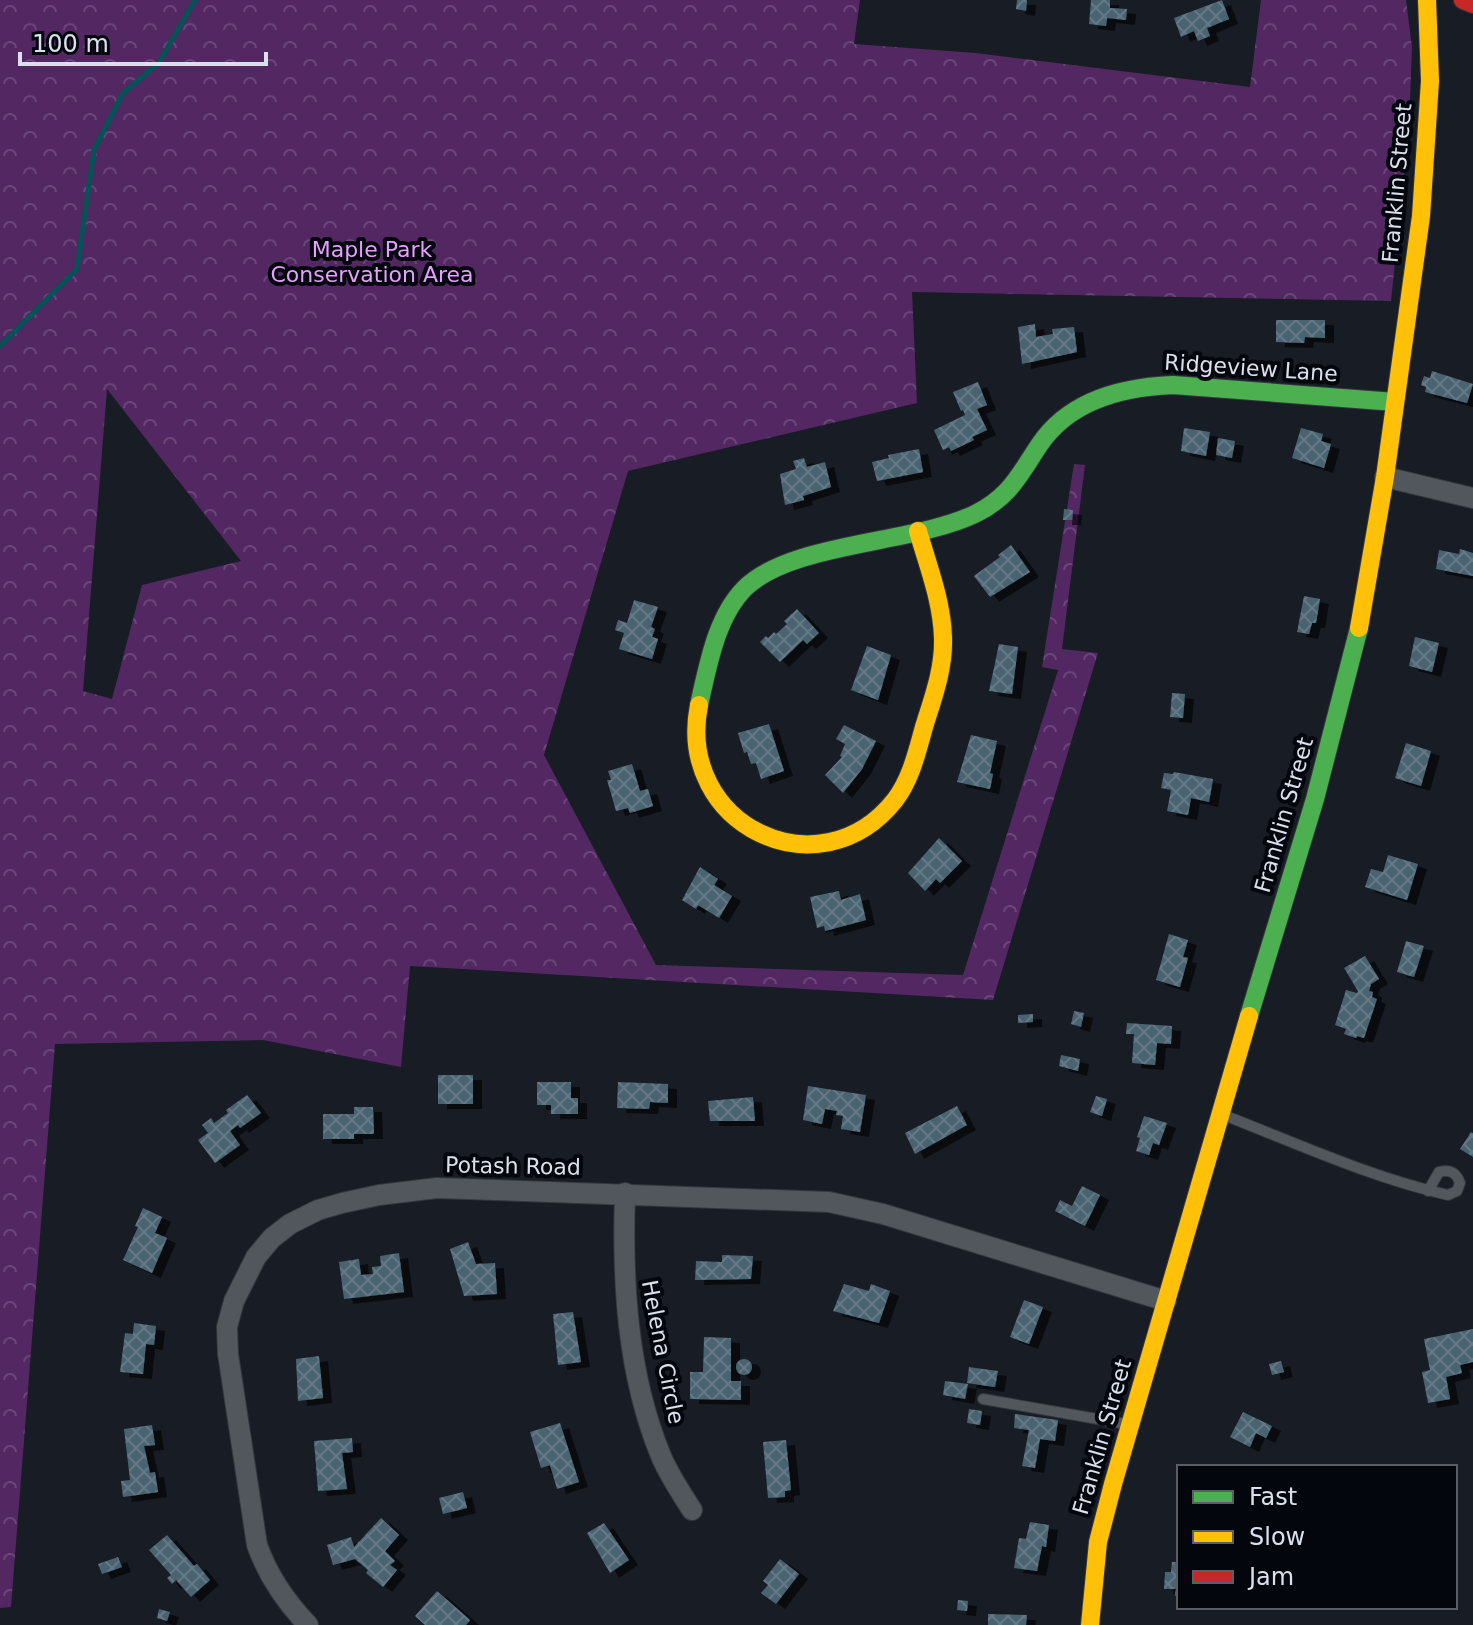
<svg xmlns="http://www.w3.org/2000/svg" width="1473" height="1625" font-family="'DejaVu Sans',sans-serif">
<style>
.forest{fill:url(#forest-crowns);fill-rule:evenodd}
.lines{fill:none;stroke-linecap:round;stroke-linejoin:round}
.stream{stroke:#025457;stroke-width:5}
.building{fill:url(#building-cross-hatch);filter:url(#shadow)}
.lane-casing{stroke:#33373e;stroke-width:12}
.street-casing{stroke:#33373e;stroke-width:22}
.fast-casing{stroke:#33373e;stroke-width:20}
.slow-casing{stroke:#33373e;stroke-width:20}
.jam-casing{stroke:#33373e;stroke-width:20}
.lane{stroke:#52565d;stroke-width:10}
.street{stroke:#52565d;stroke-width:20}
.fast{stroke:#4caf50;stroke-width:18}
.slow{stroke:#ffc107;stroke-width:18}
.jam{stroke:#c62828;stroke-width:18}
.labels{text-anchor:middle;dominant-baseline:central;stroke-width:8;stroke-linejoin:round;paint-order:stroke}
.street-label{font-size:22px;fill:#dae1ec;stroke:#03060c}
.park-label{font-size:22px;fill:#e69fff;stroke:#03060c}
</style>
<defs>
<pattern id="forest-crowns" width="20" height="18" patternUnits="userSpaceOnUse" patternTransform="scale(2)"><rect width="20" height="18" fill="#522762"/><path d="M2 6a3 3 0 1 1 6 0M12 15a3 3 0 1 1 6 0" fill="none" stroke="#6a4679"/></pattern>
<pattern id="building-cross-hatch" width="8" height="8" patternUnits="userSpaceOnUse" patternTransform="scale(2)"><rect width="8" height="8" fill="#4a6370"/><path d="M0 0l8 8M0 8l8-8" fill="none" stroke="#647985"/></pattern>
<filter id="shadow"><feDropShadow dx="9" dy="5" stdDeviation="0" flood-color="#0009"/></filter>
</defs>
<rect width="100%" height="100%" fill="#171c25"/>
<!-- forest -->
<path class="forest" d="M0,0H860L854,44L976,53L1250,87L1261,0H1406L1412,47L1409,127L1391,301L912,292L917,403L628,471L544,755L656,965L963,975L1058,670L1042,667L1074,464L1085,465L1062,649L1098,653L993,1000L410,966L401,1067L263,1040L55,1044L11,1607L0,1608ZM107,389L241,561L142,585L112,699L83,691Z"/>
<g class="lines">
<!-- stream -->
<path class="stream" d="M0,346L77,269L94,150L123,93L158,64L195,0"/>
</g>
<!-- building -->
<path class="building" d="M1017,0H1027L1026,11L1016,9Z
M1091,0H1110V8L1127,9L1126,20L1107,18L1106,26L1089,24Z
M1222,0L1229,19L1207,28L1210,36L1198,41L1194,31L1181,37L1174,18Z
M1276,320H1325V338L1305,337L1304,343L1276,342Z
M1035,324L1036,337L1053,334L1052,329L1074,327L1077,352L1022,364L1018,327Z
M1432,371L1473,384L1467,403L1425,392L1426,387L1421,385L1424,376L1430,378Z
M978,382L987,405L977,409L987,430L972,437L974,440L951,451L949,447L943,450L934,430L965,415L963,410L961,411L953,392Z
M1184,428L1210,432L1206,456L1181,451Z
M1301,428L1323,434L1321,441L1331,444L1324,468L1292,458Z
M1218,438L1235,441L1232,458L1216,455Z
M919,449L923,472L877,481L872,462L889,458L888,455Z
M804,458L807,467L825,462L831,487L803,496L804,500L785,505L780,474L796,469L793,461Z
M1064,509L1073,510L1072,520H1063Z
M1011,545L1030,572L990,597L974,576L1000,557L998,555Z
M1460,549L1473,553V576L1436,569L1439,550L1459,554Z
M1304,596L1320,599L1316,623H1312L1309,634L1297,632Z
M634,600L658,607L651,627L655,629L652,637L658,639L652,659L619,649L624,633L615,630L618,620L627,623Z
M797,609L819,633L807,644L803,640L780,662L760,642L766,636L768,638L774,632L776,634L787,624L784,621Z
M1415,637L1439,643L1432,672L1409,666Z
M999,644L1018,647L1012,694L989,691Z
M867,646L891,655L878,700L851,690Z
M1172,693L1185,694L1183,718L1170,717Z
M769,724L784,771L761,779L756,763L751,764L747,752L744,753L738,733Z
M844,725L876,741L862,769L843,793L825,775L842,757L840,756L845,744L836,739Z
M971,735L997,741L990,773L993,774L990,789L957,782Z
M1406,743L1431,751L1421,786L1395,778Z
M632,764L640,791L648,789L653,806L630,813L628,808L616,811L607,780H611L608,771Z
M1174,772L1213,779L1209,802L1191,798L1188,815L1167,811L1171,790L1161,788L1164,773L1173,774Z
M939,838L962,861L940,883L936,879L925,891L908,873Z
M1388,855L1418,864L1407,900L1365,887L1371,869L1383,872Z
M700,867L718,879L714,885L732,896L719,918L698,905L696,909L682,900Z
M839,891L841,900L860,894L866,920L825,931L824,926L817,928L810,897Z
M1169,934L1188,940L1183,957L1188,958L1180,987L1156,980Z
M1406,941L1424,946L1414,977L1397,972Z
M1365,956L1379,979L1371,984L1369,991L1373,992L1372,997L1377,999L1364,1038L1357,1036L1356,1038L1344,1034L1346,1029L1335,1025L1346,990L1357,993L1358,991L1344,968Z
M1074,1011L1084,1013L1081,1027L1071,1024Z
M1033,1014V1022L1018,1023V1015Z
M1127,1023L1172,1026L1171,1044L1157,1043L1155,1065L1132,1063L1134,1034H1126Z
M1061,1055L1080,1059L1078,1071L1059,1066Z
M438,1075H473V1104H438Z
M537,1082H571V1098H578V1114H551V1105H537Z
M618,1082L668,1084V1103L650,1102L649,1109L617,1108Z
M808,1086L866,1095L860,1132L841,1129L843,1116L836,1115L837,1111L825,1109L822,1124L803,1120Z
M247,1095L261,1113L240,1128L238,1125L230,1131L240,1145L215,1163L198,1140L208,1133L202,1125L211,1118L214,1123L228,1113L226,1110Z
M1096,1096L1107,1099L1102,1116L1090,1112Z
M753,1097L755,1121H710L708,1101Z
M957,1106L967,1125L915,1154L905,1133Z
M354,1107H373L374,1134H354V1139H323V1114H354Z
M1144,1116L1167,1123L1159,1145L1153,1143L1149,1155L1136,1151L1140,1138L1137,1137Z
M1471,1132L1473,1133V1157L1460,1149Z
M1082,1186L1100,1195L1085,1226L1055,1211L1060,1200L1072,1206Z
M143,1208L162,1217L155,1233L167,1238L152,1273L123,1260L138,1227L135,1226Z
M468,1242L476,1264L495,1263L497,1294L464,1296L450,1249Z
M399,1253L404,1292L344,1299L339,1262L359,1259L361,1275L373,1274L372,1267L381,1266L380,1256Z
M722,1255L753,1256L751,1279L695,1280L696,1261L722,1262Z
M844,1284L869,1291L871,1284L890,1291L879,1323L833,1311Z
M1024,1300L1043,1307L1029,1344L1010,1337Z
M573,1312L581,1362L558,1365L553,1314Z
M134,1323L156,1326L154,1345L146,1344L143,1374L120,1372L125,1333L133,1334Z
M1473,1329V1362L1460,1365L1462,1373L1446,1377L1450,1399L1428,1403L1422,1372L1430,1370L1424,1339Z
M704,1337L731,1338V1381H741V1400L690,1399V1372H703Z
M319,1356L323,1398L298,1401L296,1359Z
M736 1367a8 8 0 1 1 16 0a8 8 0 1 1-16 0Z
M1281,1361L1284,1372L1272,1375L1269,1364Z
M969,1367L998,1371L995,1387L967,1383Z
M945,1381L968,1384L965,1399L943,1395Z
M969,1409L982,1411L980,1425L967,1423Z
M1243,1412L1272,1426L1266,1438L1256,1433L1250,1447L1230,1437Z
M1015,1414L1058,1420L1055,1441L1040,1439L1035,1468L1022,1466L1029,1430L1014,1428Z
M560,1423L579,1482L557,1489L550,1465L541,1468L530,1432Z
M152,1425L155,1445L144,1446L150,1473L155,1472L158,1492L123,1497L121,1481L130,1480L124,1429Z
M352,1438L353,1452L342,1453L347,1489L318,1491L314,1441Z
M786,1440L791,1490L785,1491V1497L768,1498L763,1442Z
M463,1492L467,1508L443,1514L439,1498Z
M381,1518L399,1535L385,1551L395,1561L390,1565L397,1570L383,1587L366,1573L368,1570L355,1559L333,1565L327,1545L351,1537L354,1547Z
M1030,1522L1049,1525L1046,1547L1042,1546L1037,1571L1014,1568L1019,1538L1026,1539Z
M604,1523L629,1560L610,1573L587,1533Z
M167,1535L194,1566L197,1564L210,1580L191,1597L176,1580L172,1584L167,1578L171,1575L149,1550Z
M118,1557L122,1567L102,1574L98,1564Z
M780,1559L799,1574L776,1604L761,1593L768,1585L763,1581Z
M1172,1562H1179V1596H1175L1176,1589H1164L1165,1572H1171Z
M437,1591L470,1620L466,1625H425L415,1616Z
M958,1600L968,1601L967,1611L957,1610Z
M159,1609L170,1612L167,1621L157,1618Z
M988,1614L1027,1615L1026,1625H988Z"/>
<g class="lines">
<!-- lane casing -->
<g class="lane-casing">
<path id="lane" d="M1221,1114C1296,1143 1369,1177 1448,1195L1457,1191L1460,1183C1456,1172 1450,1169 1439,1172L1428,1191
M983,1399L1126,1424"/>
</g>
<!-- street casing -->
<g class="street-casing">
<path id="street" d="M1385,477L1473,498
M625,1193C622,1280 627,1374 661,1456C669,1475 681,1493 692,1510
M308,1625C286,1602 268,1576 257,1545L228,1354L227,1327L234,1301L256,1257L272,1238L290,1224L318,1210L342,1203L379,1195L437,1188L829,1202L883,1214L1166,1301"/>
</g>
<!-- fast casing -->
<g class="fast-casing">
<path id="fast" d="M699,705C708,666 716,617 745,588C792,542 913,544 975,514C1010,497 1019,475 1040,444C1070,400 1122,387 1173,385L1395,402
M1249,1016L1315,799L1359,628"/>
</g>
<!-- slow casing -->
<g class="slow-casing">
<path id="slow" d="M1359,628L1385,477L1421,216L1430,81L1427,0
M699,705C675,825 820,895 895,800C911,779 917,752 924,727C933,698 944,669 943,638C942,601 928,566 918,531
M1090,1625L1098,1542L1113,1484L1249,1016"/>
</g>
<!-- jam casing -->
<g class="jam-casing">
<path id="jam" d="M1463,0L1473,4"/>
</g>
<!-- lane -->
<use href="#lane" class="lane"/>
<!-- street -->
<use href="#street" class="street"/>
<!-- fast -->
<use href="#fast" class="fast"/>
<!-- slow -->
<use href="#slow" class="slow"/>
<!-- jam -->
<use href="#jam" class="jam"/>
</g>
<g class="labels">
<!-- street labels -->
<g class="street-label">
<text transform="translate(1397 183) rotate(-85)">Franklin Street</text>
<text transform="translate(1251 368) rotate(4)">Ridgeview Lane</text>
<text transform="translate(1284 815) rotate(-74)">Franklin Street</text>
<text transform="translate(513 1166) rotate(1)">Potash Road</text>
<text transform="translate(663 1352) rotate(79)">Helena Circle</text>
<text transform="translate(1102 1437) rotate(-74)">Franklin Street</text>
</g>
<!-- park labels -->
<g class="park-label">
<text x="372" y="249">Maple Park<tspan x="372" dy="25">Conservation Area</tspan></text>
</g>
</g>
<!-- legend -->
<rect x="1177" y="1465" width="280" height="144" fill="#03060c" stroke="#595e66" stroke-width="2"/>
<rect x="1193" y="1491" width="40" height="12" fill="#4caf50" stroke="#595e66" stroke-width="2"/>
<text x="1249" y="1505" font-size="24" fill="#dae1ec">Fast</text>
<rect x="1193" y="1531" width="40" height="12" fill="#ffc107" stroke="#595e66" stroke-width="2"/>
<text x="1249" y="1545" font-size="24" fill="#dae1ec">Slow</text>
<rect x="1193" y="1571" width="40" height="12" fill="#c62828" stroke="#595e66" stroke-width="2"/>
<text x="1249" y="1585" font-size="24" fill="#dae1ec">Jam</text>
<!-- scale -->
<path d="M20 52v12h246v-12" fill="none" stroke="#dae1ec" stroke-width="4"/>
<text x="32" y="52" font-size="24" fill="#dae1ec" stroke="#03060c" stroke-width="6" paint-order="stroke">100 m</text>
</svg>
